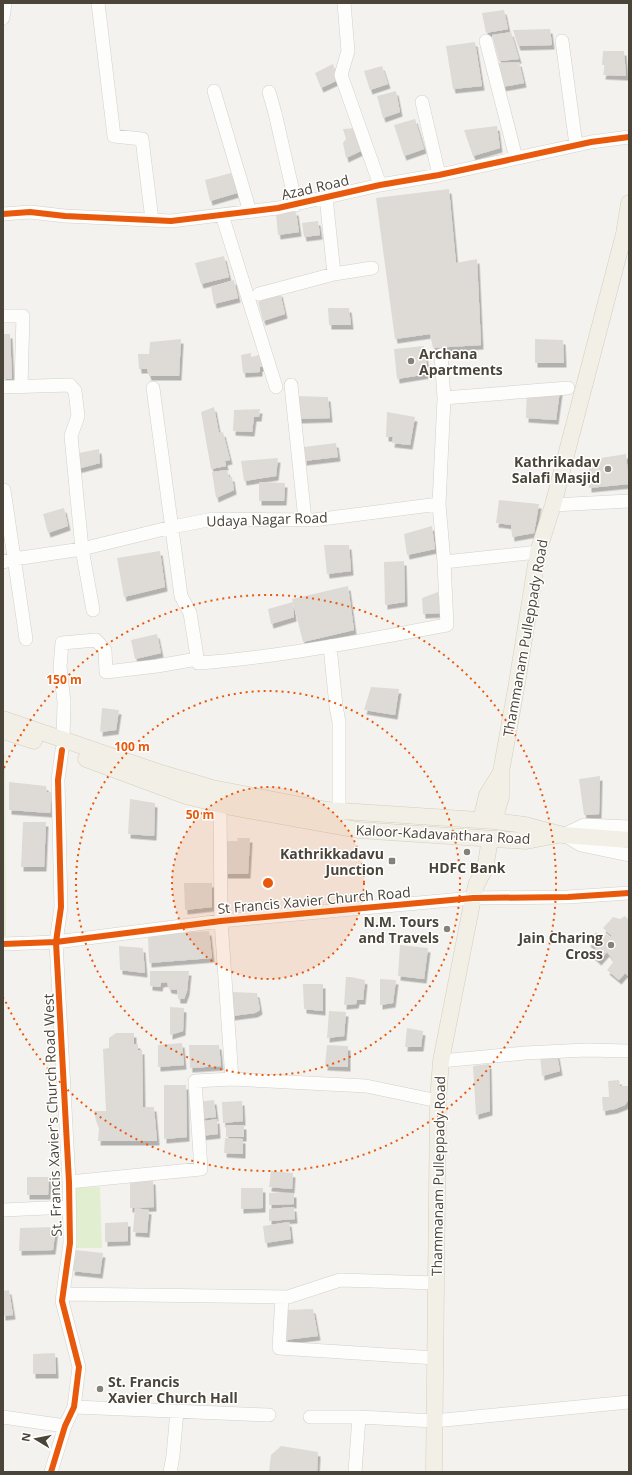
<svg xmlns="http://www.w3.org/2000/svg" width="632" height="1475" font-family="'Open Sans',sans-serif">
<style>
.green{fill:#e1eecf}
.building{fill:#dedbd6;filter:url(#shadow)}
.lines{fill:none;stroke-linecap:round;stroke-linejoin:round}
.minor-casing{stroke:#d2d0cb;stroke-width:14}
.major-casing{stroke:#d6cebb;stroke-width:17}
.minor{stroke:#fdfdfc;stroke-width:13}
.major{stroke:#f2efe6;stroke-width:16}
.cycleway-casing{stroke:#fff;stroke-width:8}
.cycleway{stroke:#e8590c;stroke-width:6}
.ring{fill:none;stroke:#e8590c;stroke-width:2;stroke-dasharray:2 4}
.poi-dot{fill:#868178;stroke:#fff;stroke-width:1.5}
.labels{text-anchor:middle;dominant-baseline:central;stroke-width:3;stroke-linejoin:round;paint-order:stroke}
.street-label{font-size:14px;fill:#4b4439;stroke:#fff}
.poi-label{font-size:14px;font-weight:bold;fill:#4b4439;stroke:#fff;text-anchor:end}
.centre{fill:#e8590c;stroke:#fff;stroke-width:2}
.ring-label{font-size:12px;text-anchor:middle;font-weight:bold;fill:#e8590c;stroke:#fff;stroke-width:3;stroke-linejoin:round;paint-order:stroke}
</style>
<defs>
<filter id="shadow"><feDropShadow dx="2.5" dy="4.5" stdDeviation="0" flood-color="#0004"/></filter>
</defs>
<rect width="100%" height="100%" fill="#f4f2ee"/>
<!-- green -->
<path class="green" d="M3,754H5L6,936L3,937Z
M100,1187L102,1248H74L73,1188Z"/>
<!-- building -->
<path class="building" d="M504,10L508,29L486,33L482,13Z
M550,29L552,45L518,46L513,30Z
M511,32L519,59L499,61L492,35Z
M475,42L482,86L453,89L446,46Z
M603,51H624L626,76L603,75L605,65H602Z
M519,62L524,83L502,87L498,63Z
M333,64L338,80L321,88L315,73Z
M382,66L388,84L370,90L364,71Z
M396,91L400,112L383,118L377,96Z
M415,119L424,149L404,156L394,125Z
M497,126L500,148L473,156L464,130Z
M356,128L361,151L346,158L343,143L346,139L343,129Z
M231,173L237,193L210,201L205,180Z
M449,189L456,263L477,259L481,345L433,348L430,334L395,339L376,198Z
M296,211L299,232L278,235L276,214Z
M318,221L320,235L304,237L302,223Z
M224,256L229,277L201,284L195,263Z
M234,280L238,298L214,304L211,287Z
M280,292L285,314L263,321L258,302Z
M328,308H349L351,325H329Z
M3,334H10L12,379H3Z
M181,339L179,376H149L147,369H139L138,354H149L150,342Z
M535,339L563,340L564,363H535Z
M424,346L428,374L397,379L394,349Z
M251,353V357L263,354L265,367H260V372L243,373L241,355Z
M561,383L556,420L526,418L527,385Z
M296,396L328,397L330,418L298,419Z
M214,407L219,433L223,432L230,460L225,461L226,466L211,469L201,412Z
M260,409L259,417H254L252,432L233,431L234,410Z
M387,412L415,417L410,445L392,443L393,437H386Z
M336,443L338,457L304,461V447Z
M99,449L100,463L77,469L74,454Z
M626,454L629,484L589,488V460Z
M278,458L276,476L244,481L241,461Z
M227,470L229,477H232L234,490L216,498L212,472Z
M259,482L285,483L284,501H259Z
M499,500L539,504L534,533L512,537L511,525L496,523Z
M64,508L68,526L48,533L43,514Z
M432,526L435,549L407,555L404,534Z
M324,545H349L351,571L327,574Z
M160,551L165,587L124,597L117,558Z
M404,561L405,602L385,605L384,562Z
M348,586L354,630L303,642L292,599Z
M438,592L441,613L423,614L422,598Z
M293,602L294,617L271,624L268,609Z
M157,634L161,653L135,659L131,640Z
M371,687L399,689L395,715L364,710Z
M102,708L119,710L116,730L100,732Z
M600,776L599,814L584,815L579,779Z
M9,782L46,786L47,792H52L50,813L9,810Z
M130,799L155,803L154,836L128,834Z
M23,822H46L44,867H21Z
M237,838H250L248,874H225V841H238Z
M184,883H212V907L185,910Z
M625,916L629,920V977L625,973L619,980L607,970L614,961L607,952L599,961L591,954L596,948L588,942L596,932L602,939L606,934L610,937L612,936L603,928L613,917L620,919Z
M209,931L212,958L149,963L148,935Z
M400,945L428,948L424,979L398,976Z
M119,946L143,948L145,973L120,970Z
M150,971H189L187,991L184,999H178L177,990L169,989L167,982L161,983L160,987L150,986Z
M346,977H351L365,980L363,1000H357L356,1004L344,1005Z
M380,979L396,980L393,1003L380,1005Z
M303,984H323V1011L304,1009Z
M232,992L257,993L260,1010L255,1013L232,1016Z
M170,1007L184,1008L183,1031L170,1035Z
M329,1011L346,1012L344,1036L327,1038Z
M407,1028L423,1031L421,1047H405Z
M116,1033H134V1044H138V1050H142L143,1107H154L157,1141H98L99,1128L96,1121L94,1111H106L103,1049L109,1048V1038Z
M182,1043L184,1065L158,1067V1045Z
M189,1045H219L221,1066L190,1068Z
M327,1045L348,1046V1067L325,1066Z
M557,1054L560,1071L542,1076L540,1056Z
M489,1064L490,1111L476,1115L473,1066Z
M619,1080L620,1086H628L629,1099L625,1105L615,1109L603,1111L602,1097H609L608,1081Z
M164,1085H186L187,1137L164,1139Z
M214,1100L216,1117L199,1119L197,1102Z
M242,1101L243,1121L223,1123L222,1102Z
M217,1119L218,1134L200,1136L198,1122Z
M226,1125H244V1137H226Z
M225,1138L243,1139V1154L224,1153Z
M271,1171L293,1173L292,1189L269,1187Z
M27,1177H49L48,1195H27Z
M153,1180L154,1207L130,1208V1181Z
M241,1188H263V1208L241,1209Z
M269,1193H294V1204L269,1205Z
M294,1207L295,1219L269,1221V1209Z
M135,1208L149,1210L147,1233L133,1232Z
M128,1222V1241L105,1242V1223Z
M289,1222L291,1239L265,1243L263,1226Z
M56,1227L53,1250L19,1251L20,1228Z
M75,1250L103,1253L100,1274L72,1271Z
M9,1290L13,1315L3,1316V1291Z
M313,1309L318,1336L285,1340L284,1310Z
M55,1353L56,1374H33V1354Z
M281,1446L318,1452L317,1472H269L271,1455Z"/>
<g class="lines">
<!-- minor casing -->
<g class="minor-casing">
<path id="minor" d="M98,3L114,136L142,139L152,220
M344,3L348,51L341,75L380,185
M3,18L5,3
M486,41L516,158
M562,41L576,145
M214,91L250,212
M269,92L275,113L296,205
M422,102L439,175
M326,197L334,274L372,268
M3,214L30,212L65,216L171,221L278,208L380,185L439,175L591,142L629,137
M222,215L276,387
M259,294L334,274
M3,316H23L21,386
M441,355L444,398L439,504L444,562L538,552
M291,385L305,520
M3,387L70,385L75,391L78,416L71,436L82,549L93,610
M153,388L181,596L190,613L198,663C282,657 364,640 447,625L444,562
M444,398L568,388
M4,490L26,639
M553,505L629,501
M3,562L14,559L82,549L172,527L213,519L314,520L439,504
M330,646L336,706L339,722V811
M63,740L64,702L60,667L62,643L96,640L105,650L106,672L157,666L197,659
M563,835L584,825L629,827
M564,835L581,845L629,855
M3,944L56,942L221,921L473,898L568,897L629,893
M441,1061L525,1053L586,1050L629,1051
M232,1079L366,1086L438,1101
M69,1182L201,1169L195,1081L232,1079L221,921L220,804
M3,1210L69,1207
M63,1294L288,1297L340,1280L436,1283
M282,1297L279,1348L435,1358
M74,1407L269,1415
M3,1417L65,1426
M310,1417H359L434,1421L629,1402
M51,1472L65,1426L74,1407L79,1367L62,1301L70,1243L69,1182L56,942L61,907L58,780L62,750
M170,1472L173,1456L177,1411
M355,1472L359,1417"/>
</g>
<!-- major casing -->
<g class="major-casing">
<path id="major" d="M3,719L161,773L212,788L327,810L494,821L525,825L563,835L629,840
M3,731L34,741
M86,759L186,796L231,807L358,830L526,841L558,835
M481,820L487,795L500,774
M494,821L501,797V772L517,683L538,552L553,505L624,234L629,203
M434,1472L438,1101L441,1061L473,898L477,883L485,869L490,839"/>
</g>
<!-- minor -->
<use href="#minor" class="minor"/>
<!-- major -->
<use href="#major" class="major"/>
<!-- cycleway casing -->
<g class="cycleway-casing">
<path id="cycleway" d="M3,214L30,212L65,216L171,221L278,208L380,185L439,175L591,142L629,137
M3,944L56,942L221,921L473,898L568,897L629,893
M51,1472L65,1426L74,1407L79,1367L62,1301L70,1243L69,1182L56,942L61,907L58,780L62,750"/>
</g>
<!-- cycleway -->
<use href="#cycleway" class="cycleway"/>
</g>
<!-- distance rings -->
<circle cx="268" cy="883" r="96" fill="#e8590c" fill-opacity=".12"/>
<g class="ring">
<circle cx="268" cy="883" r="96"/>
<circle cx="268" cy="883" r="192"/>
<path d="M4 768A288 288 0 1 1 4 998"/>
</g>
<!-- markers -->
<g class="poi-dot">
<circle cx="411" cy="361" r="4"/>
<circle cx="608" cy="469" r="4"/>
<circle cx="467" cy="852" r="4"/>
<rect x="388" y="857" width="8" height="8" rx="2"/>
<circle cx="447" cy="929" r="4"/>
<circle cx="611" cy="945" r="4"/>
<circle cx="100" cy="1389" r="4"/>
</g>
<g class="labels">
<!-- street labels -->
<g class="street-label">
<text transform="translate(315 187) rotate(-13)">Azad Road</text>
<text transform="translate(267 519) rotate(-2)">Udaya Nagar Road</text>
<text transform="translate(525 638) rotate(-80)">Thammanam Pulleppady Road</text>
<text transform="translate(443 834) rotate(3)">Kaloor-Kadavanthara Road</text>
<text transform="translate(314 900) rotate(-5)">St Francis Xavier Church Road</text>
<text transform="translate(52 1115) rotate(-92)">St. Francis Xavier's Church Road West</text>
<text transform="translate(438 1176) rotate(-89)">Thammanam Pulleppady Road</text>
</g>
<!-- poi labels -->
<g class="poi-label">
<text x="419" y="353" text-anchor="start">Archana<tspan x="419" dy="16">Apartments</tspan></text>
<text x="600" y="461">Kathrikadav<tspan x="600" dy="16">Salafi Masjid</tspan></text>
<text x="384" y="853">Kathrikkadavu<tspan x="384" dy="16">Junction</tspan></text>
<text x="467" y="867" text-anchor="middle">HDFC Bank</text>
<text x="439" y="921">N.M. Tours<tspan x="439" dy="16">and Travels</tspan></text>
<text x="603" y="937">Jain Charing<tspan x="603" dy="16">Cross</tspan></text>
<text x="108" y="1381" text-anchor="start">St. Francis<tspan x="108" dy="16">Xavier Church Hall</tspan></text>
</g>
</g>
<circle cx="268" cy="883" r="6" class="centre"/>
<g class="ring-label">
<text x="64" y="684">150 m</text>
<text x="132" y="751">100 m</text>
<text x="200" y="819">50 m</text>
</g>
<!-- border -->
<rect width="632" height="1475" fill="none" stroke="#4b4439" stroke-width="8"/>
<!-- north arrow -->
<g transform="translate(36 1439) rotate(280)" stroke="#ffffff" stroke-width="3" paint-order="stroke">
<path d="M0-3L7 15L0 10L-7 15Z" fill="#4b4439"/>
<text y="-6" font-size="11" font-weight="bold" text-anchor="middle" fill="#4b4439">N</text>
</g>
</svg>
